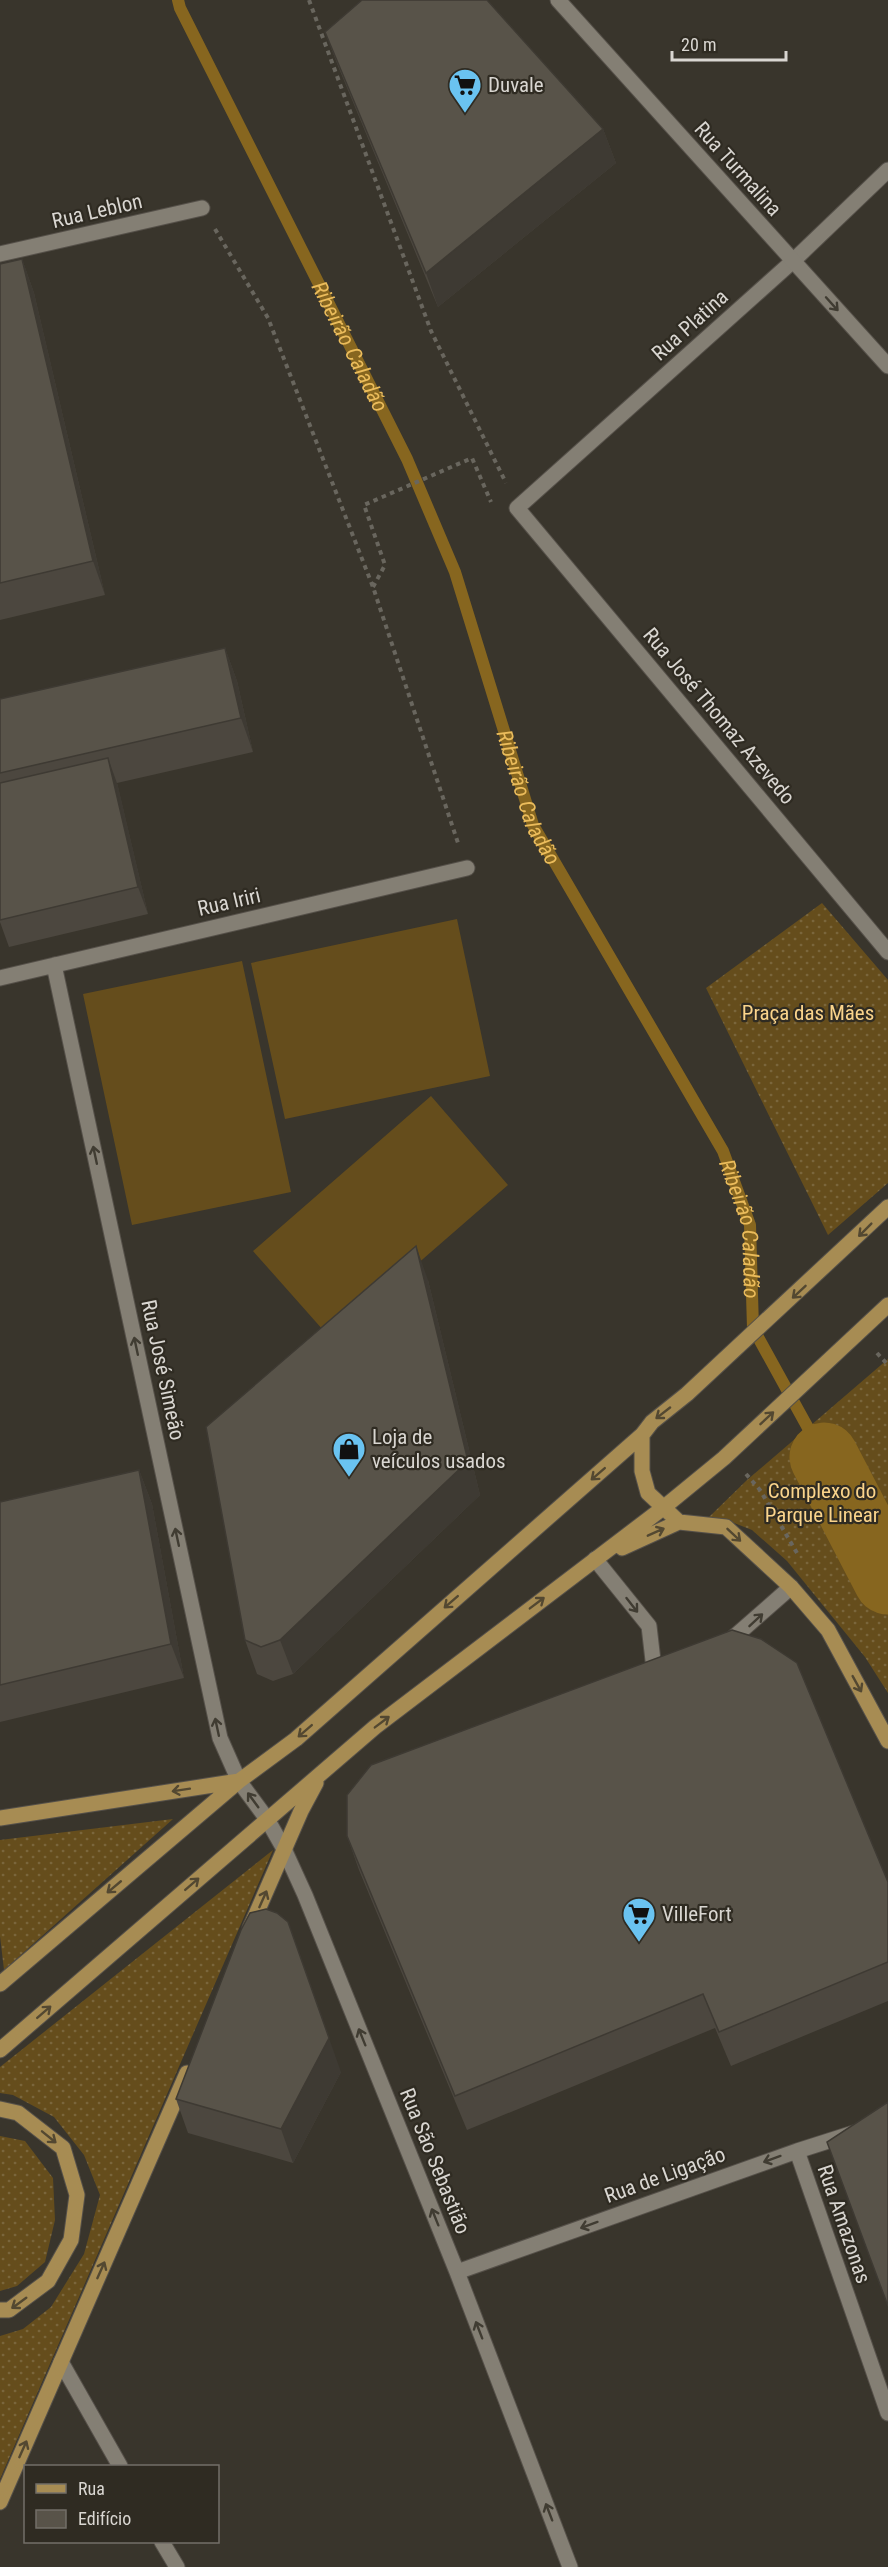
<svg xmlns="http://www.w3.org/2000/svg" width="888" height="2567" font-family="'Roboto Condensed',sans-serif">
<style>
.grass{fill:url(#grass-dots)}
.garden{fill:#654d1c}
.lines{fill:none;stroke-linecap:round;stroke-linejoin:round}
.stream{stroke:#87661f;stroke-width:12}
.river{stroke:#87661f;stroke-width:69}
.lane-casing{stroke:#555049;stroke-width:17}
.street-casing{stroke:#555049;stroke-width:17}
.secondary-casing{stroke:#555049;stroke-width:17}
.primary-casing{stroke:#555049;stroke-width:17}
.path{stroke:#69665e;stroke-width:4;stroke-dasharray:4.5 4.5;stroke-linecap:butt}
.lane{stroke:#847f74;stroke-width:15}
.street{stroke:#847f74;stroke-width:15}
.secondary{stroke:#847f74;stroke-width:15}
.primary{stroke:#a78c53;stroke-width:15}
.wall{fill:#4c473f}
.shaded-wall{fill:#3e3a33}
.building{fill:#585349;stroke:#3e3a33;stroke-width:1.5}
.oneway{stroke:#403c32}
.oneway2{stroke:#534831}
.labels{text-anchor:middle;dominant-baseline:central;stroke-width:4.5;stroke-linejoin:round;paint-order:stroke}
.poi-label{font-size:21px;fill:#d9d6d1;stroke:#2f2b22;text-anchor:start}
.street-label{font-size:21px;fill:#d9d6d1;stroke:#2f2b22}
.park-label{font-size:21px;fill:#fad48b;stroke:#2f2b22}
.water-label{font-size:22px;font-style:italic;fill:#ebbc5b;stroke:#2f2b22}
</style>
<defs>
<pattern id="grass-dots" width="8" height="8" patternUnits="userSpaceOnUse" patternTransform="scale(1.5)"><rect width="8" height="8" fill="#654d1c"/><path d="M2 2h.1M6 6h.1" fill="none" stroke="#7a663c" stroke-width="1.8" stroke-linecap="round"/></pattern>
</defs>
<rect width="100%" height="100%" fill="#39352c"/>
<!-- grass -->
<path class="grass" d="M822,903L888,980V1183L828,1235L706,988Z
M888,1359V1693L865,1657L787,1561L752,1530L729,1521L708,1518L747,1480Z
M173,1819L4,1970L0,1936V1840Z
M273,1850L0,2479V2336L23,2329L51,2307L84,2254L100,2195L84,2155L54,2117L13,2095L0,2093V2067Z
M0,2136L25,2141L53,2178L55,2220L45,2262L17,2286L0,2291Z"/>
<!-- garden -->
<path class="garden" d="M457,919L490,1076L285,1119L251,963Z
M242,961L291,1192L132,1225L83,994Z
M431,1096L508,1185L331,1339L253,1251Z"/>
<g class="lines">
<!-- stream -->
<path class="stream" id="s1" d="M178,0L180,8L407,459L455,572L533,825L723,1151L750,1225L753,1328L824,1457"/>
<!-- river -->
<path class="river" d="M824,1457L888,1580"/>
<!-- lane casing -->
<g class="lane-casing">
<path id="lane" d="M595,1559L649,1626L655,1678
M725,1645L791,1587"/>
</g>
<!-- street casing -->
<g class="street-casing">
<path id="street" d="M888,170L793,261L517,508L888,952
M0,254L202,208
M54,965L220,1738L239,1781L267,1819L284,1849L305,1895L457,2272L570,2567
M0,978L467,868
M797,2151L888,2413
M457,2272L797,2151L888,2122
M61,2362L120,2466
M162,2542L177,2567"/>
</g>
<!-- secondary casing -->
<g class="secondary-casing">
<path id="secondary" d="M558,0L888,366"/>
</g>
<!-- primary casing -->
<g class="primary-casing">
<path id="primary" d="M642,1435V1471L648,1493L679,1522L726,1527L791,1587L828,1630L888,1741
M622,1548L679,1522
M0,1818L239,1781
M250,1928L301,1811L316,1783
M0,1984L239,1781L296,1739L642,1435L652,1422L687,1394L888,1207
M0,2050L375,1727L663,1508L724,1458L888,1305
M0,2109L18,2113L63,2148L77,2195L71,2240L48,2281L9,2310H0
M0,2502L187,2073"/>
</g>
<!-- path -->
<path class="path" d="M309,0L431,331L506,483
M215,229L268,318L373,587L458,843
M373,587L385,565L364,505L472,458L491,502
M877,1353L888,1365
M746,1474L760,1490L797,1553"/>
<!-- lane -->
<use href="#lane" class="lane"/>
<!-- street -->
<use href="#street" class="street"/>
<!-- secondary -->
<use href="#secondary" class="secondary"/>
<!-- primary -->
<use href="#primary" class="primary"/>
</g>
<!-- wall -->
<path class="wall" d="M325,32L603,129L616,163L438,307L338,66Z
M22,259L34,293L105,595L0,620V264Z
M225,648L237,681L253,752L117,783L148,914L9,947L0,922V699Z
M428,1280L480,1495L293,1674L273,1681L257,1674L245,1640Z
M139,1470L152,1504L184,1678L0,1722V1502Z
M347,1836L888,1882V2001L731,2066L715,2028L467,2130L359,1870Z
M341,2072L293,2163L188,2133L176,2099Z"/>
<!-- shaded-wall -->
<path class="shaded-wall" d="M603,129L616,163L438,307L426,273Z
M22,259L34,293L105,595L93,561Z
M225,648L237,681L253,752L241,718Z
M108,758L118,786L148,914L138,887Z
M416,1246L428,1280L480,1495L293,1674L280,1640Z
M139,1470L152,1504L184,1678L171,1644Z
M288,1922L341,2072L293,2163L281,2129Z"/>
<!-- building -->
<path class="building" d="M362,0H487L603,129L426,273L325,32Z
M22,259L93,561L0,583V264Z
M225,648L241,718L0,773V699Z
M108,758L138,887L0,920V783Z
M416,1246L468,1461L280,1640L261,1647L245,1640L206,1427Z
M139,1470L171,1644L0,1685V1502Z
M732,1630L761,1639L797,1663L888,1882V1962L719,2032L703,1994L455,2096L347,1836V1795L371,1765Z
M266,1909L277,1913L288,1922L329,2038L281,2129L176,2099L241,1930L250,1913Z
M888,2102V2306L827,2142Z"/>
<!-- one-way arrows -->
<defs><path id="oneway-shaft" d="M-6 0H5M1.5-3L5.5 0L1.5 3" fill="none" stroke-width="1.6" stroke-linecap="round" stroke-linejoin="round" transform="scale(1.5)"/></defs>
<g class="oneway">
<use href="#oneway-shaft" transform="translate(832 304) rotate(48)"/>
<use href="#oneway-shaft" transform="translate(95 1155) rotate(-102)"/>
<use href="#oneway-shaft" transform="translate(136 1346) rotate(-102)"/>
<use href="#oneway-shaft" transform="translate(177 1537) rotate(-102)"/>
<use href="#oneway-shaft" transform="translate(632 1605) rotate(52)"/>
<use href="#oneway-shaft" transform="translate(756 1620) rotate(-43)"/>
<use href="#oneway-shaft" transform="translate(217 1727) rotate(-102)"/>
<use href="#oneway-shaft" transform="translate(253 1800) rotate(-126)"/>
<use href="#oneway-shaft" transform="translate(362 2037) rotate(-112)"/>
<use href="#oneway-shaft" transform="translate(772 2159) rotate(160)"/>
<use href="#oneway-shaft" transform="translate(435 2217) rotate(-112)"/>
<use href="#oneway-shaft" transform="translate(589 2225) rotate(160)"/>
<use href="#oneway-shaft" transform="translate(479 2330) rotate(-111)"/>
<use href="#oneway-shaft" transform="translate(549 2512) rotate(-111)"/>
</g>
<g class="oneway2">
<use href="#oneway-shaft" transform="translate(865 1230) rotate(135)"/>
<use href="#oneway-shaft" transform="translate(799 1292) rotate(137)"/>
<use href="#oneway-shaft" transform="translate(663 1413) rotate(142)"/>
<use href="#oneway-shaft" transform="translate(767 1418) rotate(-43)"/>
<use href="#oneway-shaft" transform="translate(598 1474) rotate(139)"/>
<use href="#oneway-shaft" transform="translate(656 1532) rotate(-24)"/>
<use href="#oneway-shaft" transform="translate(734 1535) rotate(43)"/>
<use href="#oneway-shaft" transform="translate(451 1602) rotate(139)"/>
<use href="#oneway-shaft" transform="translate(537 1603) rotate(-37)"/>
<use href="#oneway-shaft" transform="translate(857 1684) rotate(61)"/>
<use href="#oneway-shaft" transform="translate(382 1722) rotate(-37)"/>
<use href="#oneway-shaft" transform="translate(305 1731) rotate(139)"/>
<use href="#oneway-shaft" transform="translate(181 1790) rotate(171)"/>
<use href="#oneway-shaft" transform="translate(192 1884) rotate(-41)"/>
<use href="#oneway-shaft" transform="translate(114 1887) rotate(140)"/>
<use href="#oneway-shaft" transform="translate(263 1899) rotate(-66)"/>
<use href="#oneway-shaft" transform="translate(44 2012) rotate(-41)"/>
<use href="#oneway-shaft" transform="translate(49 2137) rotate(39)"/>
<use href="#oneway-shaft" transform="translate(101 2270) rotate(-66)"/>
<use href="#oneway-shaft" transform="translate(19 2303) rotate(144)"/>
<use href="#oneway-shaft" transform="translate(23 2449) rotate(-66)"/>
</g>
<!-- icons -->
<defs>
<g id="supermarket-pin" transform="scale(1.725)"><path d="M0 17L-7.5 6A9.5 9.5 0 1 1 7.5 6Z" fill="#6ac3f1" stroke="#2f2b22"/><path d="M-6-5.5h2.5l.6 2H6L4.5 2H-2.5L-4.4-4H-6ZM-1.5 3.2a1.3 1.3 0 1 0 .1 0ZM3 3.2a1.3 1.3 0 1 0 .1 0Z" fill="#111"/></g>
<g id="shop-pin" transform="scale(1.725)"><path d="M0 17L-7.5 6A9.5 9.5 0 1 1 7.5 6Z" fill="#6ac3f1" stroke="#2f2b22"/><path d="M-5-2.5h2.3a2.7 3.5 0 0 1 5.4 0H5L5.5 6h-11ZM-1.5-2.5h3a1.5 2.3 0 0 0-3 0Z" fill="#111"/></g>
</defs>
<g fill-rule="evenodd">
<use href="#supermarket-pin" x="465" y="85"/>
<use href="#shop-pin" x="349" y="1449"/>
<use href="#supermarket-pin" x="639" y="1914"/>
</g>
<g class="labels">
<!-- poi labels -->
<g class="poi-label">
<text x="488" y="85">Duvale</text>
<text x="372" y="1437">Loja de<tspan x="372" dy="24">veículos usados</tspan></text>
<text x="662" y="1914">VilleFort</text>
</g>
<!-- street labels -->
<g class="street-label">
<text transform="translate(738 169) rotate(48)">Rua Turmalina</text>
<text transform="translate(97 211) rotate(-13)">Rua Leblon</text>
<text transform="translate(690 325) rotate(-42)">Rua Platina</text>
<text transform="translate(719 716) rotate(50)">Rua José Thomaz Azevedo</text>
<text transform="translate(229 902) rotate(-13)">Rua Iriri</text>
<text transform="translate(163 1370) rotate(78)">Rua José Simeão</text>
<text transform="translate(435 2161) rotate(68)">Rua São Sebastião</text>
<text transform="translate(665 2175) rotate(-20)">Rua de Ligação</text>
<text transform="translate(844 2224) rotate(71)">Rua Amazonas</text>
</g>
<!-- park labels -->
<g class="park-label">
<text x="808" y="1013">Praça das Mães</text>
<text x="822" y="1491">Complexo do<tspan x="822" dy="24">Parque Linear</tspan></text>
</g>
<!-- water labels -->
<g class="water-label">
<text stroke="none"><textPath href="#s1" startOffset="387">Ribeirão Caladão</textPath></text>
<text stroke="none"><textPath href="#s1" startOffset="873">Ribeirão Caladão</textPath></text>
<text stroke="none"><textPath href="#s1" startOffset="1359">Ribeirão Caladão</textPath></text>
</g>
</g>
<!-- legend -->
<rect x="24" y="2465" width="195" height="78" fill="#2f2b22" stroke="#736f68" stroke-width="1.5"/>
<rect x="36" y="2484" width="30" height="9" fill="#a78c53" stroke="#736f68" stroke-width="1.5"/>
<text x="78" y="2495" font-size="18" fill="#d9d6d1">Rua</text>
<rect x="36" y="2510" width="30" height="18" fill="#585349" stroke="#736f68" stroke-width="1.5"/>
<text x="78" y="2525" font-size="18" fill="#d9d6d1">Edifício</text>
<!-- scale -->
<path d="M672 51v9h114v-9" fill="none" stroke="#d9d6d1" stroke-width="3"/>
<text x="681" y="51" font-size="18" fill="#d9d6d1" stroke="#2f2b22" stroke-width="4.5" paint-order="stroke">20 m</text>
</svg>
